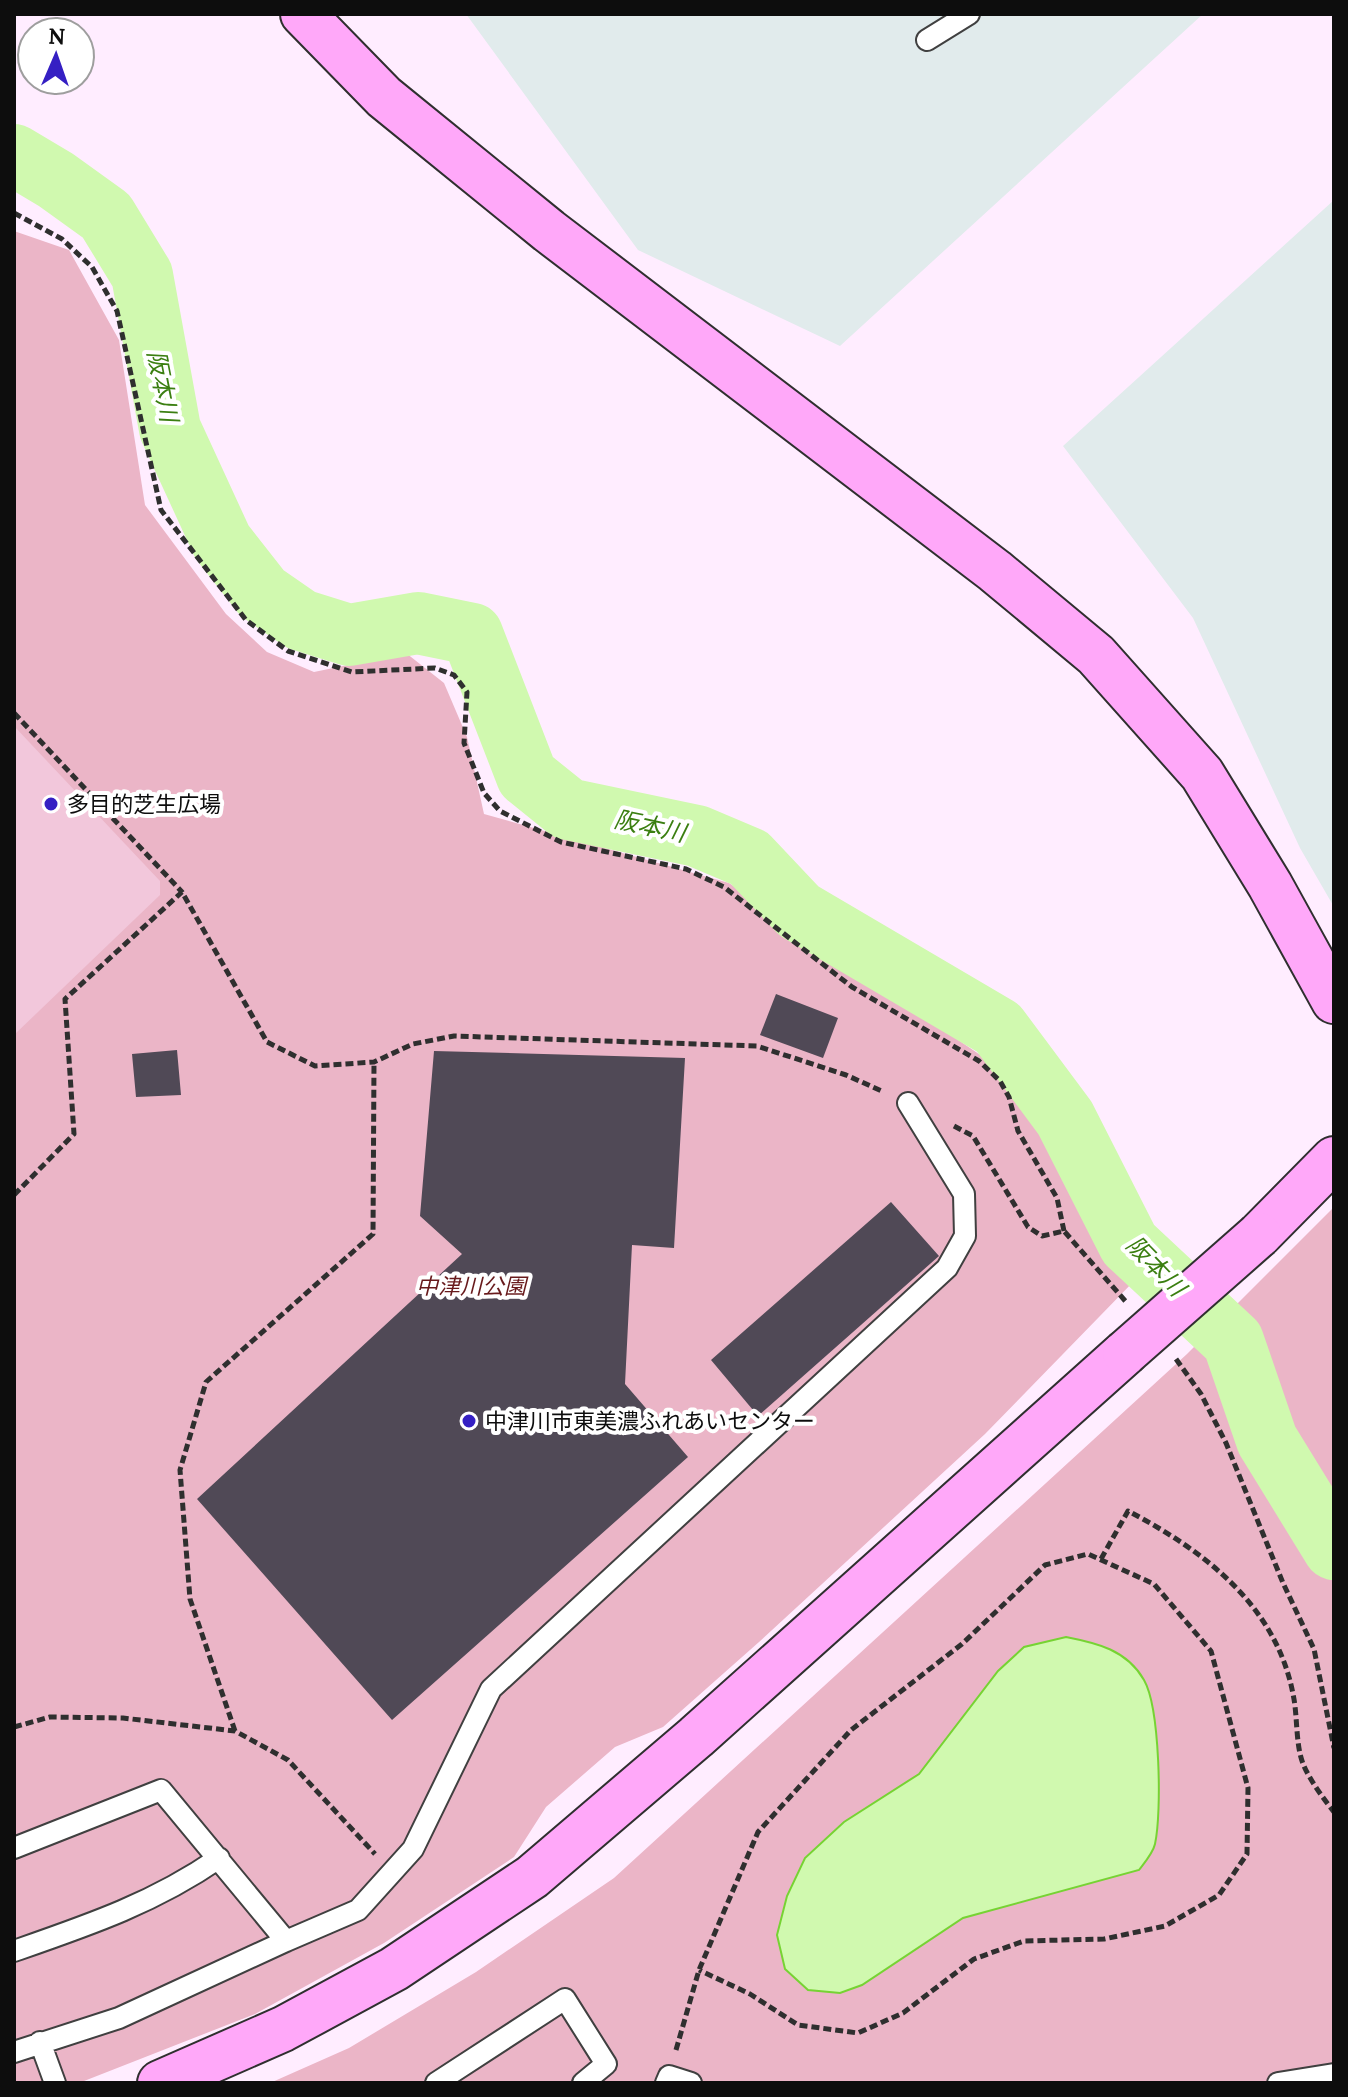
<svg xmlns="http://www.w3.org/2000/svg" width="1348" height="2097" font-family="Lora,'Noto Sans JP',serif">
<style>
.industrial{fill:#e1ebec}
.green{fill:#ebb5c7}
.pitch{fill:#f2c7db}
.water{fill:#d0f9af;stroke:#76d333;stroke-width:2}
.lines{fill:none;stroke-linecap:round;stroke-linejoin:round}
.river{stroke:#d0f9af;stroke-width:62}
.building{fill:#504956}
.lane-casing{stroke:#404040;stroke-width:24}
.secondary-casing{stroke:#2f2f2f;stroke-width:48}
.path{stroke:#2f2f2f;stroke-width:5;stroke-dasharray:8 4;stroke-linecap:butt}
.lane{stroke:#fff;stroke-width:20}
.secondary{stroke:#ffa8f9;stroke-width:44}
.secondary-bridge-casing{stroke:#2f2f2f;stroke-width:48;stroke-linecap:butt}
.secondary-bridge{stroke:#ffa8f9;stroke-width:44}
.poi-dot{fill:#351fc3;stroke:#fff;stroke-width:3}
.labels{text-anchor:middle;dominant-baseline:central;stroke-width:8;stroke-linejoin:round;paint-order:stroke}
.poi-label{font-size:22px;fill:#0d0d0d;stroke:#fff;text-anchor:start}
.park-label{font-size:22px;font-style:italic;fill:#681a1c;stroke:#fff}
.water-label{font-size:24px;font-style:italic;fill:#3b7f11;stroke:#fff}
</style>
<rect width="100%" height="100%" fill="#ffedff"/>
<!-- industrial -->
<path class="industrial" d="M466,14H1203L840,346L638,250Z
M1334,200V907L1300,848L1193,618L1063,446Z"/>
<!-- green -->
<path class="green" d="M14,231L69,250L119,340L145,505L226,614L267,652L314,672L406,653L444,683L467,737L484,814L729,883L1008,1074L1136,1279L985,1434L759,1642L663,1727L615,1747L546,1807L514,1857L384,1943L255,2014L79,2083H14Z
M1334,1207V2083H270L349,2048L476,1972L614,1878L1187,1354Z"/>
<!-- pitch -->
<path class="pitch" d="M14,726L160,881V895L14,1035Z"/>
<!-- water -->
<path class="water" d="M1066,1637C1097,1643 1127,1650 1144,1680C1160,1708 1162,1812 1155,1844C1153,1853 1145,1862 1139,1870L963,1918L862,1985L840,1993L808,1990L785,1969L777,1935L787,1896L805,1858L844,1822L919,1774L998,1671L1024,1647Z"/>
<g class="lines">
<!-- river -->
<path class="river" d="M14,155L56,180L106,216L142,275L170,429L222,542L262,593L301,620L349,635L418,623L472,634L527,776L568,809L697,836L749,858L799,911L998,1028L1065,1118L1129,1244L1233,1341L1267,1440L1334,1549"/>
</g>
<!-- building -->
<path class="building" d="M776,994L838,1018L823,1058L760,1035Z
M177,1050L181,1095L136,1097L132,1054Z
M434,1051L685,1058L674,1248L632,1245L625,1384L688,1457L392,1720L197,1499L462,1254L420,1216Z
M891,1202L939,1256L758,1416L711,1360Z"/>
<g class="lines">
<!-- lane casing -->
<g class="lane-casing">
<path id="lane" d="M927,40L969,14
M14,1848L161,1790L286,1941L119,2018L14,2052
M286,1941L358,1910L413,1849L491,1689L947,1268L965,1236L964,1194L908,1103
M14,1951C89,1925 154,1903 219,1858
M40,2042L55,2083
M436,2083L565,1999L606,2064L583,2083
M666,2083L669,2076L691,2083
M1278,2083L1334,2074"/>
</g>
<!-- secondary casing -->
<g class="secondary-casing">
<path id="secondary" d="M303,14L384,97L549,231L995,571L1096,655L1202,774L1270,885L1334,1001
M1259,1235L1334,1159
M160,2083L283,2029L394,1969L532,1877L696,1737L1125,1353"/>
</g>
<!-- path -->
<path class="path" d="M14,213L62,239L92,267L117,311L161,510L246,620L288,651L352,672L435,668L454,675L467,692L464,743L484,793L500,811L561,842L686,869L724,887L852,987L979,1061L1000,1081L1009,1097L1018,1131L1057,1198L1064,1231
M14,713L182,892
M954,1126L973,1136L1028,1227L1042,1236L1064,1231L1127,1303
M14,1195L74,1134L65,999L182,892L267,1042L315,1066L374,1062L413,1044L454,1036L757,1046L846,1075L884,1092
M1176,1359L1201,1394L1226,1443L1283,1583L1314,1649L1334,1748
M1101,1559L1128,1511C1203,1550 1276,1605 1293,1694C1298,1716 1295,1746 1304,1766C1311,1782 1324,1799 1334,1812
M14,1727L50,1717L123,1718L235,1731L288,1760L375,1854
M235,1731L190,1599L180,1470L206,1382L373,1234L374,1062
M676,2050L699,1970L758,1832L851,1730L962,1644L1045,1565L1088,1554L1154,1584L1211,1651L1248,1788L1247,1854L1219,1895L1165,1926L1104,1939L1024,1941L974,1959L903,2013L858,2033L798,2025L750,1994L699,1970"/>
<!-- lane -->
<use href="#lane" class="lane"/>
<!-- secondary -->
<use href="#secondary" class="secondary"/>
<!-- secondary-bridge casing -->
<g class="secondary-bridge-casing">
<path id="secondary-bridge" d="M1125,1353L1259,1235"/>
</g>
<!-- secondary-bridge -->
<use href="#secondary-bridge" class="secondary-bridge"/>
</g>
<!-- markers -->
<g class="poi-dot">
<circle cx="51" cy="804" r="8"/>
<circle cx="469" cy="1421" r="8"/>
</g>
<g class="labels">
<!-- poi labels -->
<g class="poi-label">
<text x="67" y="804">多目的芝生広場</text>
<text x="485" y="1421">中津川市東美濃ふれあいセンター</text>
</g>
<!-- park labels -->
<g class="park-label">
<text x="471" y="1286">中津川公園</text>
</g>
<!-- water labels -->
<g class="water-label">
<text transform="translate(163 386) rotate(79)">阪本川</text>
<text transform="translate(650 826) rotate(12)">阪本川</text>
<text transform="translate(1156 1266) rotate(46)">阪本川</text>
</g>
</g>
<!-- border -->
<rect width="1348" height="2097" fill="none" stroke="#0d0d0d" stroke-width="32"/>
<!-- north arrow -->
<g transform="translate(56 56) rotate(2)"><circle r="38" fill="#ffffff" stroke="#9e9e9e" stroke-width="2"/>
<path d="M0-6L14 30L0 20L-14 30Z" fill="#351fc3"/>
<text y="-12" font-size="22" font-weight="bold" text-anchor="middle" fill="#0d0d0d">N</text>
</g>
</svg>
